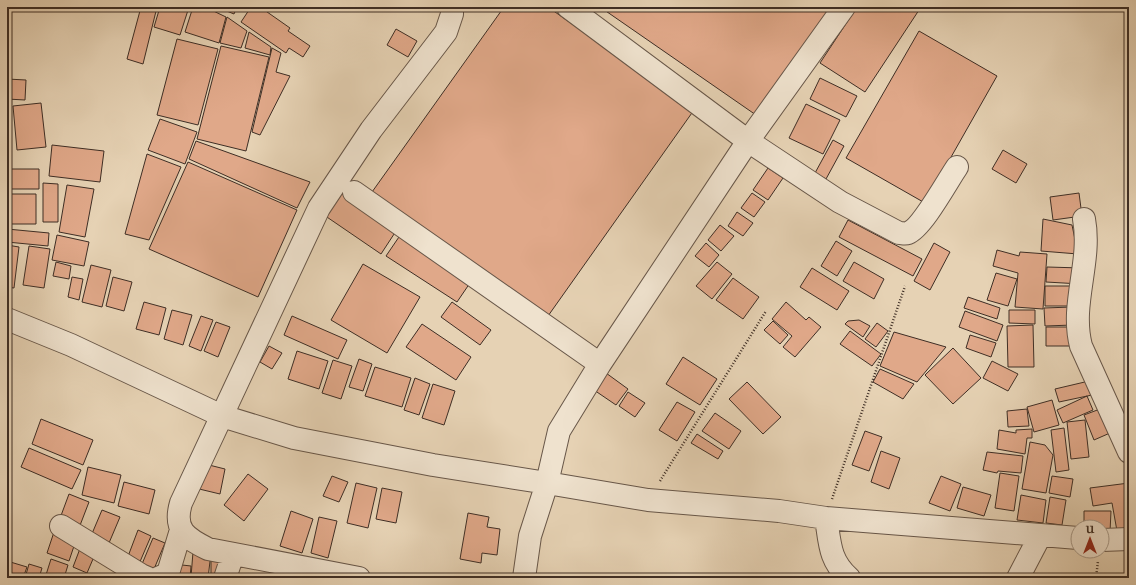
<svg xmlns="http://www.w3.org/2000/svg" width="1136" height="585" font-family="'IM FELL French Canon',serif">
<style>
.building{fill:#e0a889;stroke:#3e2e25}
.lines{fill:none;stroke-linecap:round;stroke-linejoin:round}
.minor-casing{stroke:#685749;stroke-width:24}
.path{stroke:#3e2e25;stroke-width:2.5;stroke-dasharray:1 2;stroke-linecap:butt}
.minor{stroke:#efe2ce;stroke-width:22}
</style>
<rect width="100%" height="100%" fill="#e6d2b4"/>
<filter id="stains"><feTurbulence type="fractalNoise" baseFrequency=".005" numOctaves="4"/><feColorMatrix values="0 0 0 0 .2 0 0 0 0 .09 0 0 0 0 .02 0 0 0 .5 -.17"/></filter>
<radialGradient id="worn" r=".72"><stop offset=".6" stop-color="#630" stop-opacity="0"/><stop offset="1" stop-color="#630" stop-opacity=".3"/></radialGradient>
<!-- building -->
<path class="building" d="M141,7H157L143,64L127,59Z
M160,7H189L180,35L154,27Z
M193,7H205L226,17L219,43L185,32Z
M217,7H237L234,14Z
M251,7H260L290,28L288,31L310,46L303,57L289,48L286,53L241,22Z
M504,7H548L694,110L548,316L372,192Z
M600,7H832L756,115Z
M857,7H921L865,92L820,63Z
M227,17L247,31L241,48L220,43Z
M396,29L417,41L408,57L387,45Z
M919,31L997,76L925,203L846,158Z
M249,32L271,47L270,55L245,48Z
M177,39L218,49L198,125L157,115Z
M221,46L269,57L246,151L197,139Z
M272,48L281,53L276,72L290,76L260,135L252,132Z
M820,78L857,96L846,117L810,99Z
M7,79L26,80L25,100L7,99Z
M7,101H9L11,134L7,135Z
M41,103L46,147L17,150L13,106Z
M806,104L840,120L823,154L789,138Z
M160,119L197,132L185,164L148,150Z
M833,140L844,146L826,179L815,173Z
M196,141L310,182L297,208L189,159Z
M52,145L104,151L100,182L49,176Z
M1003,150L1027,164L1016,183L992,169Z
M147,154L181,167L149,240L125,234Z
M188,162L297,210L258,297L149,249Z
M768,168L783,178L768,200L753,190Z
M7,169H39V189H7Z
M43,183L58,184V222H43Z
M67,185L94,189L85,237L59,232Z
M338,188L398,228L381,254L321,213Z
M752,193L765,202L754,217L741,208Z
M1079,193L1082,216L1053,220L1050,197Z
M11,194H36V224H11Z
M737,212L753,223L743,236L728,226Z
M1043,219L1072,225L1078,254L1041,251Z
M848,220L922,259L913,276L839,237Z
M720,225L734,236L721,251L708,240Z
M7,229L49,233L48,246L7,242Z
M401,234L472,280L457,302L386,256Z
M57,235L89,242L84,266L52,260Z
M836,241L852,251L837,276L821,266Z
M706,243L719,255L709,267L695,256Z
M934,243L950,252L930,290L914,281Z
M7,245L19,247L14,288L7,287Z
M29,246L50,249L44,288L23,285Z
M997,250L1019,256L1020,252L1047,254L1043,309L1015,307L1018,273L993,266Z
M56,262L71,266L69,279L53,276Z
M717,262L732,274L712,299L696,286Z
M854,262L884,279L874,299L843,281Z
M363,264L420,297L387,353L331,320Z
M91,265L111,270L102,307L82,302Z
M1047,267L1082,268L1081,284L1046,282Z
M812,268L849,291L837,310L800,287Z
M996,273L1017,279L1008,306L987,300Z
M72,277L83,279L79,300L68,297Z
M113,277L132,282L124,311L106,306Z
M733,278L759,297L743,319L716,300Z
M1045,286H1078V306H1045Z
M968,297L1000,308L997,319L964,308Z
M144,302L166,308L159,335L136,329Z
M452,302L491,330L480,345L441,317Z
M786,302L806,320L809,317L821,327L795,357L783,347L792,336L772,319Z
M1072,307L1073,325L1045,326L1044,308Z
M172,310L192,315L183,345L164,339Z
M1009,310H1035V324L1009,323Z
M965,311L1003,325L997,341L959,327Z
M201,316L213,320L201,351L189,346Z
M292,316L347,340L338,359L284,335Z
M859,320L870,326L863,337L845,324L848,321Z
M773,321L788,335L780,344L764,330Z
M216,322L230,327L218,357L204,351Z
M877,323L888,331L876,347L865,339Z
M422,324L471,357L456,380L406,347Z
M1033,325L1034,367H1008L1007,326Z
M1046,327H1075V346H1046Z
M850,331L881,354L872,366L840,344Z
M894,332L946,347L917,382L880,366Z
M970,335L996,343L991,357L966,348Z
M269,346L282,353L272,369L260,362Z
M953,348L981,378L953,404L925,375Z
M297,351L328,361L319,389L288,379Z
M683,357L717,379L700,405L666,384Z
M359,359L372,364L363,391L349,387Z
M333,360L352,366L341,399L322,393Z
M992,361L1018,374L1008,391L983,378Z
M375,367L411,378L402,407L365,396Z
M880,369L914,384L903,399L873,382Z
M606,373L628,389L616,405L594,390Z
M415,378L430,384L419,415L404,410Z
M1089,381L1092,395L1059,402L1055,389Z
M747,382L781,417L763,434L729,399Z
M433,384L455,391L444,425L422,418Z
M628,392L645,403L635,417L619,406Z
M1087,396L1093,410L1063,423L1057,410Z
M1052,400L1059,425L1034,432L1027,407Z
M677,402L695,412L677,441L659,430Z
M1027,409L1029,426L1008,427L1007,411Z
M1100,409L1110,433L1094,440L1084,415Z
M715,413L741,431L729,449L702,431Z
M41,419L93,440L83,465L32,444Z
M1085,420L1089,457L1071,459L1067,422Z
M1064,428L1069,470L1056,472L1051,430Z
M1032,429V438H1027L1025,454L997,449L999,430L1016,433V430Z
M865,431L882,437L869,471L852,465Z
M697,434L723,451L718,459L691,443Z
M1030,442L1045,445L1053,455L1046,493L1022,489Z
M29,448L81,470L72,489L21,467Z
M881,451L900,458L889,489L871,482Z
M987,452L1023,456L1021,473L998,471L997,473L983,470Z
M201,463L225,469L220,494L195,488Z
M88,467L121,475L114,503L82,495Z
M1000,473L1019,476L1014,511L995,508Z
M248,474L268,489L244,521L224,505Z
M332,476L348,482L339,502L323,496Z
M941,476L961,484L950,511L929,503Z
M1052,476L1073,479L1070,497L1049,493Z
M124,482L155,490L149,514L118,506Z
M356,483L377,488L368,528L347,523Z
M1129,483V533L1117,531L1112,503L1093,506L1090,488Z
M963,487L991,495L984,516L957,508Z
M382,488L402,492L396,523L376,519Z
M69,494L89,502L79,528L59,521Z
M1021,495L1046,500L1043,523L1017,520Z
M1050,497L1066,500L1062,525L1046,523Z
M102,510L120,517L109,543L91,536Z
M291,511L313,519L302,553L280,546Z
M1084,511H1111L1110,532H1102V527H1084Z
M468,513L489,517L487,527L500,529L497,555L482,553L481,563L460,559Z
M319,517L337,521L328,558L311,553Z
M55,529L77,537L69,561L47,553Z
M138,530L151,536L139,564L127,559Z
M153,538L165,543L154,569L142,564Z
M81,546L96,552L87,573L73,567Z
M193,552L211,553L208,578L191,577Z
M211,554H225V574H211Z
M51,559L68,565L64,578H45Z
M7,561L27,567L23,578L7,576Z
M29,564L42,568L39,578H25Z
M173,564L191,566L190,578H171Z"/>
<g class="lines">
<!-- minor casing -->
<g class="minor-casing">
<path id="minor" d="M844,7L748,141L840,202L899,233C902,233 905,234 908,233C922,228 948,180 957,167
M354,192L600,364
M1084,219C1092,262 1070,304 1081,346L1129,452
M7,319L71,345L222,416L294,438L433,465L547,483L559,431L600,364L748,141L568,7
M826,518C830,543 829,560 849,578
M61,526L141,575L148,578
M1102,540L1129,539
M158,578L167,574L169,570L181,530
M225,578L233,554
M359,578L208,549C186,538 173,530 181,503L319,208L371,130L446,32L452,14V7
M524,578L530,536L547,483L648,500L779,511L826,518L1078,538
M1018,578L1040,536"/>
</g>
<!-- path -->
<path class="path" d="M660,481L766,311
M832,499L905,286
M1096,578L1098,561"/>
<!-- minor -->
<use href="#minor" class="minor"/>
</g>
<!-- margin -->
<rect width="1136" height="585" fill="none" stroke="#e6d2b4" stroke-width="24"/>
<rect x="8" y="8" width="1120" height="569" fill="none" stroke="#3e2e25" stroke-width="2"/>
<rect x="12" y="12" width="1112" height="561" fill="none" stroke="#3e2e25"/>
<!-- north arrow -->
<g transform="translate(1090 539)"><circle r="19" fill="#efe2ce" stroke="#a89a8a"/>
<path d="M0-3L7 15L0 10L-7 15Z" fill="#8f2418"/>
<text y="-6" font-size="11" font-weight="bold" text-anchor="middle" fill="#3e2e25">U</text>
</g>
<rect width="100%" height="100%" filter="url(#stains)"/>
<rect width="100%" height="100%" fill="url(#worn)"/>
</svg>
